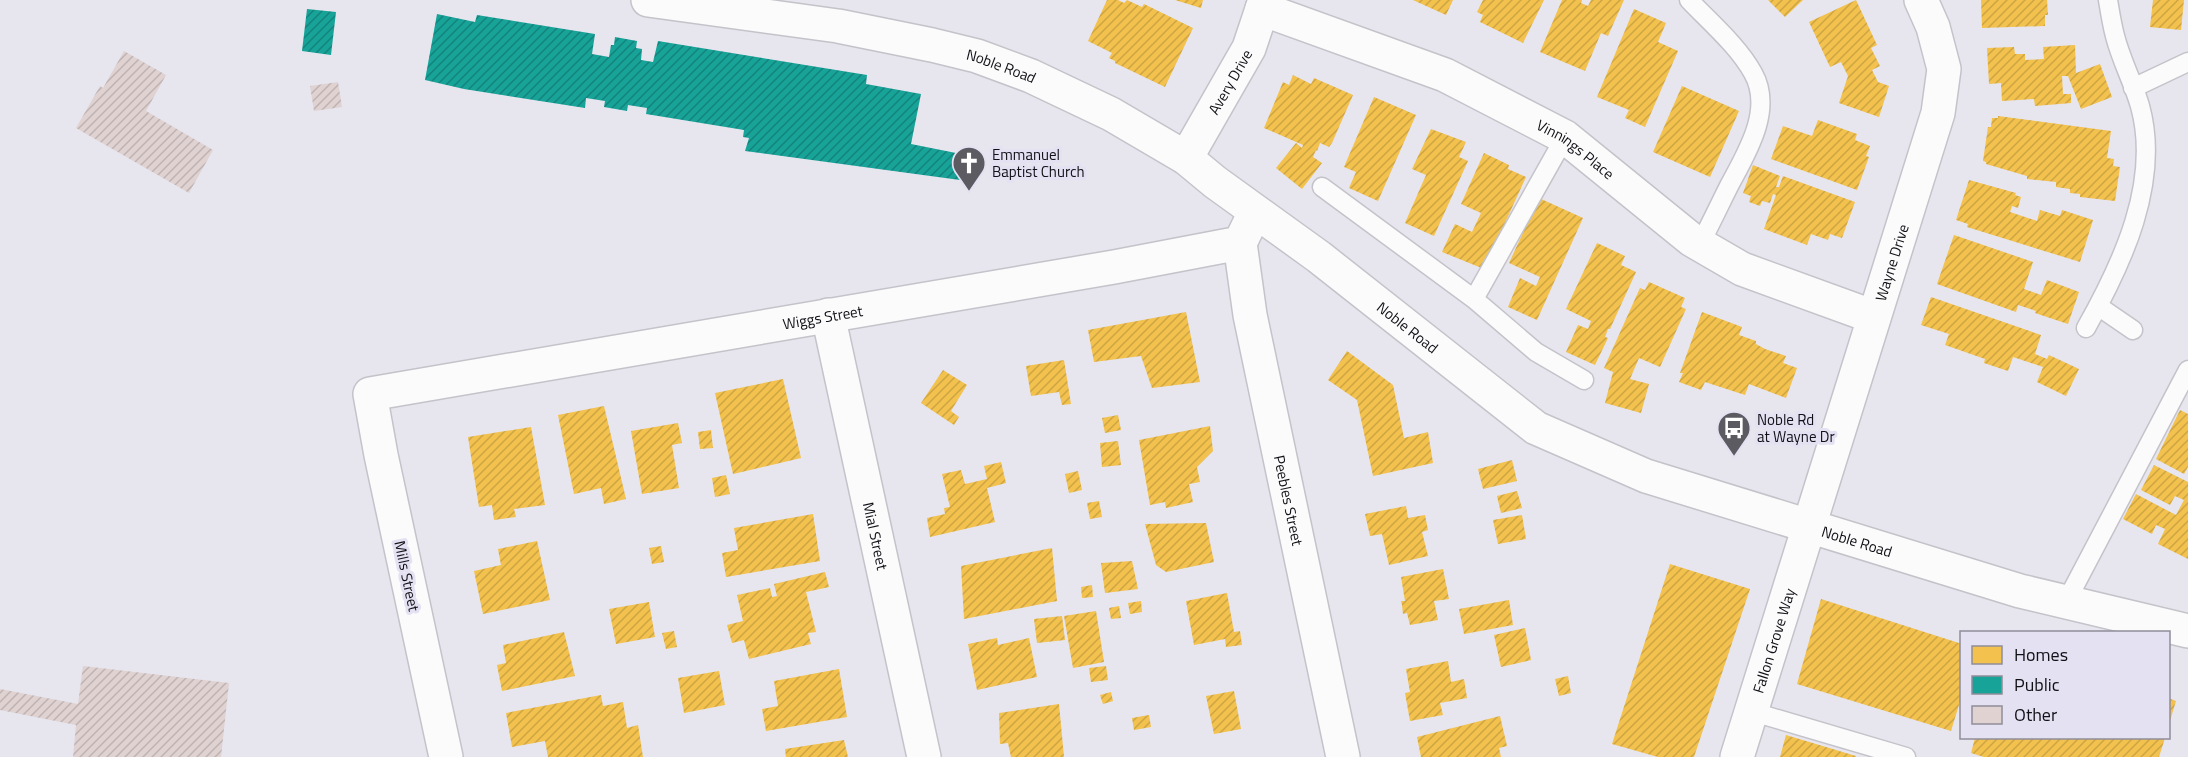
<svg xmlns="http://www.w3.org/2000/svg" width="2188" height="757" font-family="'Titillium Web',sans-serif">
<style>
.homes{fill:url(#homes-hatch)}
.public{fill:url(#public-hatch)}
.building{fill:url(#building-hatch)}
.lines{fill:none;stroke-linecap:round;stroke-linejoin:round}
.service-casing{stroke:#c4c3c9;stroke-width:21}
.minor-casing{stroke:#c4c3c9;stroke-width:36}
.tertiary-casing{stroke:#c4c3c9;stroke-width:36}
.service{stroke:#fbfbfc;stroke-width:18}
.minor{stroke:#fbfbfc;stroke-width:33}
.tertiary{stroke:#fbfbfc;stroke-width:33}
.labels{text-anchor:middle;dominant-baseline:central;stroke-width:6;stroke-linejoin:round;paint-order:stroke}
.street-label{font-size:15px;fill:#111016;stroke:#e4e1f2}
.poi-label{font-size:15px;fill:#111016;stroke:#e4e1f2;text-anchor:start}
</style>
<defs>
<pattern id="homes-hatch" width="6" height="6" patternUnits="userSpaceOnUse" patternTransform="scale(1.5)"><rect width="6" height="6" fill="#f2c14e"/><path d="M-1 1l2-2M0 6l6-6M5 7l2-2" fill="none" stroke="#cea543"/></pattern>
<pattern id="public-hatch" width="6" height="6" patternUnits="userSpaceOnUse" patternTransform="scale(1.5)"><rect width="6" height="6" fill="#17a398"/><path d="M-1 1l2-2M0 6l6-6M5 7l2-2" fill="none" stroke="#13837b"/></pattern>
<pattern id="building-hatch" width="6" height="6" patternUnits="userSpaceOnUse" patternTransform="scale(1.5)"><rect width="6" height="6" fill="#dfd2d1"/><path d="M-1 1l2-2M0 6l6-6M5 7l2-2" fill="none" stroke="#beb3b3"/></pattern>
</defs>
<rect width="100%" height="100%" fill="#e7e5ee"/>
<!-- homes -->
<path class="homes" d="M1107,0H1118L1124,3L1127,0L1142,7L1144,4L1193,28L1165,87L1115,63V61L1109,58L1112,53L1088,41Z
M1175,0H1203L1201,8Z
M1413,0H1453L1446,15Z
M1483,0H1544L1523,43L1480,22L1483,15L1477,12Z
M1562,0H1582L1581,3L1588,6L1591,0H1624L1608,36L1601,33L1585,71L1540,52Z
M1768,0H1803L1785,17Z
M1856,0L1877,45L1871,48L1880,66L1872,70L1878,82L1889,86L1879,117L1839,103L1848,76L1841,62L1830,67L1809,22Z
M1981,0H2047L2048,15H2045V26L1982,28Z
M2153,0H2184L2181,30L2150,27Z
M1634,9L1666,23L1658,42L1678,51L1645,127L1625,118L1629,110L1597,97Z
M2075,45L2076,73L2100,64L2112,97L2081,109L2068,76H2062L2063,94H2071V103L2035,106L2034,99L2002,101L2001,83L1989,84L1987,48L2014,47L2015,54H2025V60L2044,59L2043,47Z
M1293,75L1311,84L1314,78L1353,95L1332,143L1329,147L1320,143L1317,151L1316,150L1313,157L1322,163L1302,189L1276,168L1296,143L1302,148L1303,145L1264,128L1283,82L1289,85Z
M1682,86L1739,111L1710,177L1653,152Z
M1374,97L1416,115L1378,201L1349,188L1356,172L1344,167Z
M1998,116L2111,131L2107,158L2114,159L2113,166L2120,167L2115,201L2080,197V194L2070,193V189L2056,187V182L2027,179V176L1986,164V162L1983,161L1988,127H1991L1992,118H1998Z
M1818,120L1857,134L1855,140L1870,146L1866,156L1869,157L1857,190L1771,159L1783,126L1812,136Z
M1431,129L1466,142L1459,157L1468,161L1434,236L1405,223L1426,175L1412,169Z
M1484,153L1509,165L1508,169L1526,177L1484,269L1442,252L1455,224L1472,232L1481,213L1461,204Z
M1753,165L1780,176L1776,187H1779L1783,176L1855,202L1842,238L1830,234L1828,240L1811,234L1807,245L1764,229L1776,195L1773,194L1770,203L1762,201L1760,206L1749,202L1751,196L1743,193Z
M1969,180L2016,193L2015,195L2021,197L2018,208L2012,206L2010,212L2037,221L2040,210L2060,216L2062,210L2093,220L2080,262L1967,227L1968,224L1956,220Z
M1539,198L1583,218L1537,320L1508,307L1520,278L1536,286L1540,277L1509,263Z
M1954,235L2033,262L2024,289L2041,295L2047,280L2079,292L2068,324L2035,313L2036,311L2018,305L2016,312L1937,284Z
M1597,243L1625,256L1621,265L1636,272L1610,329H1608L1605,337L1608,338L1595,365L1566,352L1578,325L1588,329L1591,321L1566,309Z
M1649,282L1685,298L1681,307L1686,309L1660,367L1639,358L1630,379L1649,384L1641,413L1605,403L1613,372L1604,368L1640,288L1645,290Z
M1931,297L2041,335L2035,354L2047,359L2049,355L2079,369L2066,396L2037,382L2043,367L2013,357L2008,371L1984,363L1985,359L1945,345L1949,334L1921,325Z
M1186,312L1200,382L1152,388L1141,356L1094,362L1088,330Z
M1702,312L1742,327L1739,335L1756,341V344L1765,349L1786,356L1783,363L1797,368L1786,398L1749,384L1745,395L1705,382L1701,390L1679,382L1683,373H1680Z
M1347,351L1393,385L1404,438L1428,432L1433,463L1373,476L1357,400L1328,380Z
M1064,360L1071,404L1062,405L1059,392L1031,396L1026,366Z
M943,370L967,385L951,411L959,417L954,425L921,403Z
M783,379L801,458L733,474L715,393Z
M604,406L626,499L604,504L601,488L574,494L558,415Z
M2180,410L2188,414V467L2184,474L2156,459Z
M1118,415L1121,430L1105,433L1102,418Z
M678,423L682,443L672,445L679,488L642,494L631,431Z
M1210,426L1213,451L1197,467L1200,482L1189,484L1193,502L1166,508L1165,502L1150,505L1139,440Z
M531,427L545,505L514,509L516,517L494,520L492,505L479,507L468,437Z
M711,430L713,448L700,449L698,432Z
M1118,441L1121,465L1102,467L1100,443Z
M1512,460L1517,481L1483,489L1478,469Z
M1001,462L1006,483L987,488L995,522L930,537L927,518L945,514L944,508L950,507L942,474L961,470L965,484L987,479L984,466Z
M2154,465L2188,482V559L2158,544L2165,529L2156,525L2152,534L2123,519L2136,494L2176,515L2184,500L2175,496L2170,505L2141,490Z
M1078,471L1082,490L1069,493L1065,474Z
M726,475L730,494L715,497L712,478Z
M1517,491L1522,508L1501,513L1497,496Z
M1099,501L1102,517L1090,519L1087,503Z
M1406,506L1408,518L1425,515L1428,530L1422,532L1428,556L1389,565L1382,534L1370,536L1365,514Z
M813,514L820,561L726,577L722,553L738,550L734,528Z
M1522,515L1526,539L1498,544L1493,520Z
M1206,523L1214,562L1166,572L1156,565L1145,524Z
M537,541L550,600L483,614L474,571L501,565L498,549Z
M661,546L664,562L652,564L649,548Z
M1052,548L1057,601L964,619L961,566Z
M1132,561L1138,589L1105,593L1101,563Z
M1670,564L1750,589L1694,757H1658L1612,744Z
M1443,569L1449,599L1434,601L1438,620L1410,625L1407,613L1403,614L1402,605L1401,601H1405L1401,577Z
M825,572L829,587L806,592L816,632L808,633L811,644L749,659L744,640L732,643L727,625L743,621L737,595L770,588L772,597L777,596L774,584Z
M1092,585L1093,597L1082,598L1081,587Z
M1227,593L1234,632L1240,631L1242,645L1226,647L1225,639L1194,645L1186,601Z
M1821,599L1962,644V695L1951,731L1797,684Z
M1509,600L1513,625L1464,634L1459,609Z
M1141,601L1142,612L1130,614L1128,603Z
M649,602L655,637L616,644L609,609Z
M1119,606L1121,618L1111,619L1109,608Z
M1096,611L1104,662L1073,668L1064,616Z
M1062,616L1065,640L1037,643L1034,619Z
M1525,628L1531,660L1501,667L1494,635Z
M674,631L677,647L666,649L662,633Z
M564,632L575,676L502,691L497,665L506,663L503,645Z
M997,638L998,645L1029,638L1037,677L977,690L968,644Z
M1448,661L1451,682L1464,679L1467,698L1440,703L1443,715L1410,721L1405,693L1410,692L1406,669Z
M1106,666L1108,680L1091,682L1089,668Z
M839,669L847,717L766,731L762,709L778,706L774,681Z
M719,671L725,705L684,713L678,678Z
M1568,676L1571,693L1559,696L1555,679Z
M1234,691L1241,729L1214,734L1206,696Z
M1111,692L1113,701L1103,704L1100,695Z
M601,695L603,706L623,702L627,728L638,725L643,757H548L545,741L512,747L506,713Z
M2168,698L2176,701L2169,724H2168Z
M1059,704L1064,757H1011L1008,743L1000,744L999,713Z
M1149,715L1151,727L1134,730L1132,718Z
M1500,716L1507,746L1499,748L1501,757H1421L1417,737Z
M1786,735L1856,756V757H1780Z
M1975,738H2165L2159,757H1984L1971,753Z
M844,740L848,757H786L785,749Z"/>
<!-- public -->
<path class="public" d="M307,9L336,12L331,55L302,51Z
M437,14L475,22L477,15L595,34L592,54L609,57L611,45H614L615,37L637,41L636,48L642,49L641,60L653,62L658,41L867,75L866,84L921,94L911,144L966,155L960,180L745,151L749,138L743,137L744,130L646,114L647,108L628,105L627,111L604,107L605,101L586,98L585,108L464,89L425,80Z"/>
<!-- building -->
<path class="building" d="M124,51L166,75L146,111L213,150L189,193L76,128L100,86L103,88Z
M338,82L342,107L314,111L310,86Z
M83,666L229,683L221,757H73L76,725L0,710V689L78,704Z"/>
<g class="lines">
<!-- service casing -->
<g class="service-casing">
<path id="service" d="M1689,0C1711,23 1738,46 1753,73C1774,110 1746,154 1729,186C1719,206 1710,225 1700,244
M2133,88L2188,62
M1322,187L1474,299L1536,352L1584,380
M1474,299L1565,137
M2098,306L2133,330
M2086,328C2122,264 2161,182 2140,106C2133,82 2121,60 2115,36C2112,25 2110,12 2108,0
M2066,602L2188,370
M1750,711L1906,757"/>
</g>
<!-- minor casing -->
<g class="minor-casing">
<g id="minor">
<path id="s1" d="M1262,9L1445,75L1565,137L1692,240L1742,269L1874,317"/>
<path id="s2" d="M1186,158L1249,48L1265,0"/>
<path id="s3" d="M1240,243L1250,315L1343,757"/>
<path id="s4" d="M828,315L924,757"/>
<path id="s5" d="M446,757L381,455L370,394L1114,267L1240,243L1255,212"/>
<path id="s6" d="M1737,757L1938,113L1944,69L1933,27L1921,0"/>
</g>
</g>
<!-- tertiary casing -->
<g class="tertiary-casing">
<g id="tertiary">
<path id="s7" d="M648,0L838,26L932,45L977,56L1031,76L1111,114L1186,158L1215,182L1319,257L1536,428L1646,476L2020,591L2188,631"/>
</g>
</g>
<!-- service -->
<use href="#service" class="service"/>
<!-- minor -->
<use href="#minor" class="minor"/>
<!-- tertiary -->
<use href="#tertiary" class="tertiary"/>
</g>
<!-- icons -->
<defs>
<g id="church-pin" transform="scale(1.725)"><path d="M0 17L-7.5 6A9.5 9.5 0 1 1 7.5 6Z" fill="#5c5b62" stroke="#e4e1f2"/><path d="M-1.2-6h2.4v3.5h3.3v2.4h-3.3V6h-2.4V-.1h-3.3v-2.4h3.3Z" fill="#fff"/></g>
<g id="bus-pin" transform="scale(1.725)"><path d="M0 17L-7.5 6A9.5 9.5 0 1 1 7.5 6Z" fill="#5c5b62" stroke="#e4e1f2"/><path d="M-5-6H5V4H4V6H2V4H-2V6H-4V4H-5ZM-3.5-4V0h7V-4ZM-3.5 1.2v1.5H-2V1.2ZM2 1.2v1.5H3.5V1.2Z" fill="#fff"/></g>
</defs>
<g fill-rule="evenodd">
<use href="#church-pin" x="969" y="163"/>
<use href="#bus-pin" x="1734" y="428"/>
</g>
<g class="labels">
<!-- street labels -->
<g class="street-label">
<text stroke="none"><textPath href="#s7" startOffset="360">Noble Road</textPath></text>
<text stroke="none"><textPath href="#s2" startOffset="88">Avery Drive</textPath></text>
<text stroke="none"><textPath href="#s1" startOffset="345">Vinnings Place</textPath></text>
<text stroke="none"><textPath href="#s6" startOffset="518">Wayne Drive</textPath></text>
<text stroke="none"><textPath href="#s5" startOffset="830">Wiggs Street</textPath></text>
<text stroke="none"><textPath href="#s7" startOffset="846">Noble Road</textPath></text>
<text stroke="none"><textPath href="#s3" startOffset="262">Peebles Street</textPath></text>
<text stroke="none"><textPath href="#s4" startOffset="226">Mial Street</textPath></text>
<text stroke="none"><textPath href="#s7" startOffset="1350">Noble Road</textPath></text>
<text transform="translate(407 576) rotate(78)">Mills Street</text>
<text stroke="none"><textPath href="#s6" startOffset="122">Fallon Grove Way</textPath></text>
</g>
<!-- poi labels -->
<g class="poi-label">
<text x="992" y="154">Emmanuel<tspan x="992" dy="17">Baptist Church</tspan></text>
<text x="1757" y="419">Noble Rd<tspan x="1757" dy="17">at Wayne Dr</tspan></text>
</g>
</g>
<!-- legend -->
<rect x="1960" y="631" width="210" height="108" fill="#e4e1f2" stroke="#908d9a" stroke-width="1.5"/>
<rect x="1972" y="646" width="30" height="18" fill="#f2c14e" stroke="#908d9a" stroke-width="1.5"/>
<text x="2014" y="661" font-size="18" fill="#111016">Homes</text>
<rect x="1972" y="676" width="30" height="18" fill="#17a398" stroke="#908d9a" stroke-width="1.5"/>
<text x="2014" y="691" font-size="18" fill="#111016">Public</text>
<rect x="1972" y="706" width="30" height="18" fill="#dfd2d1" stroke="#908d9a" stroke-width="1.5"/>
<text x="2014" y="721" font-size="18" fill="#111016">Other</text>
</svg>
